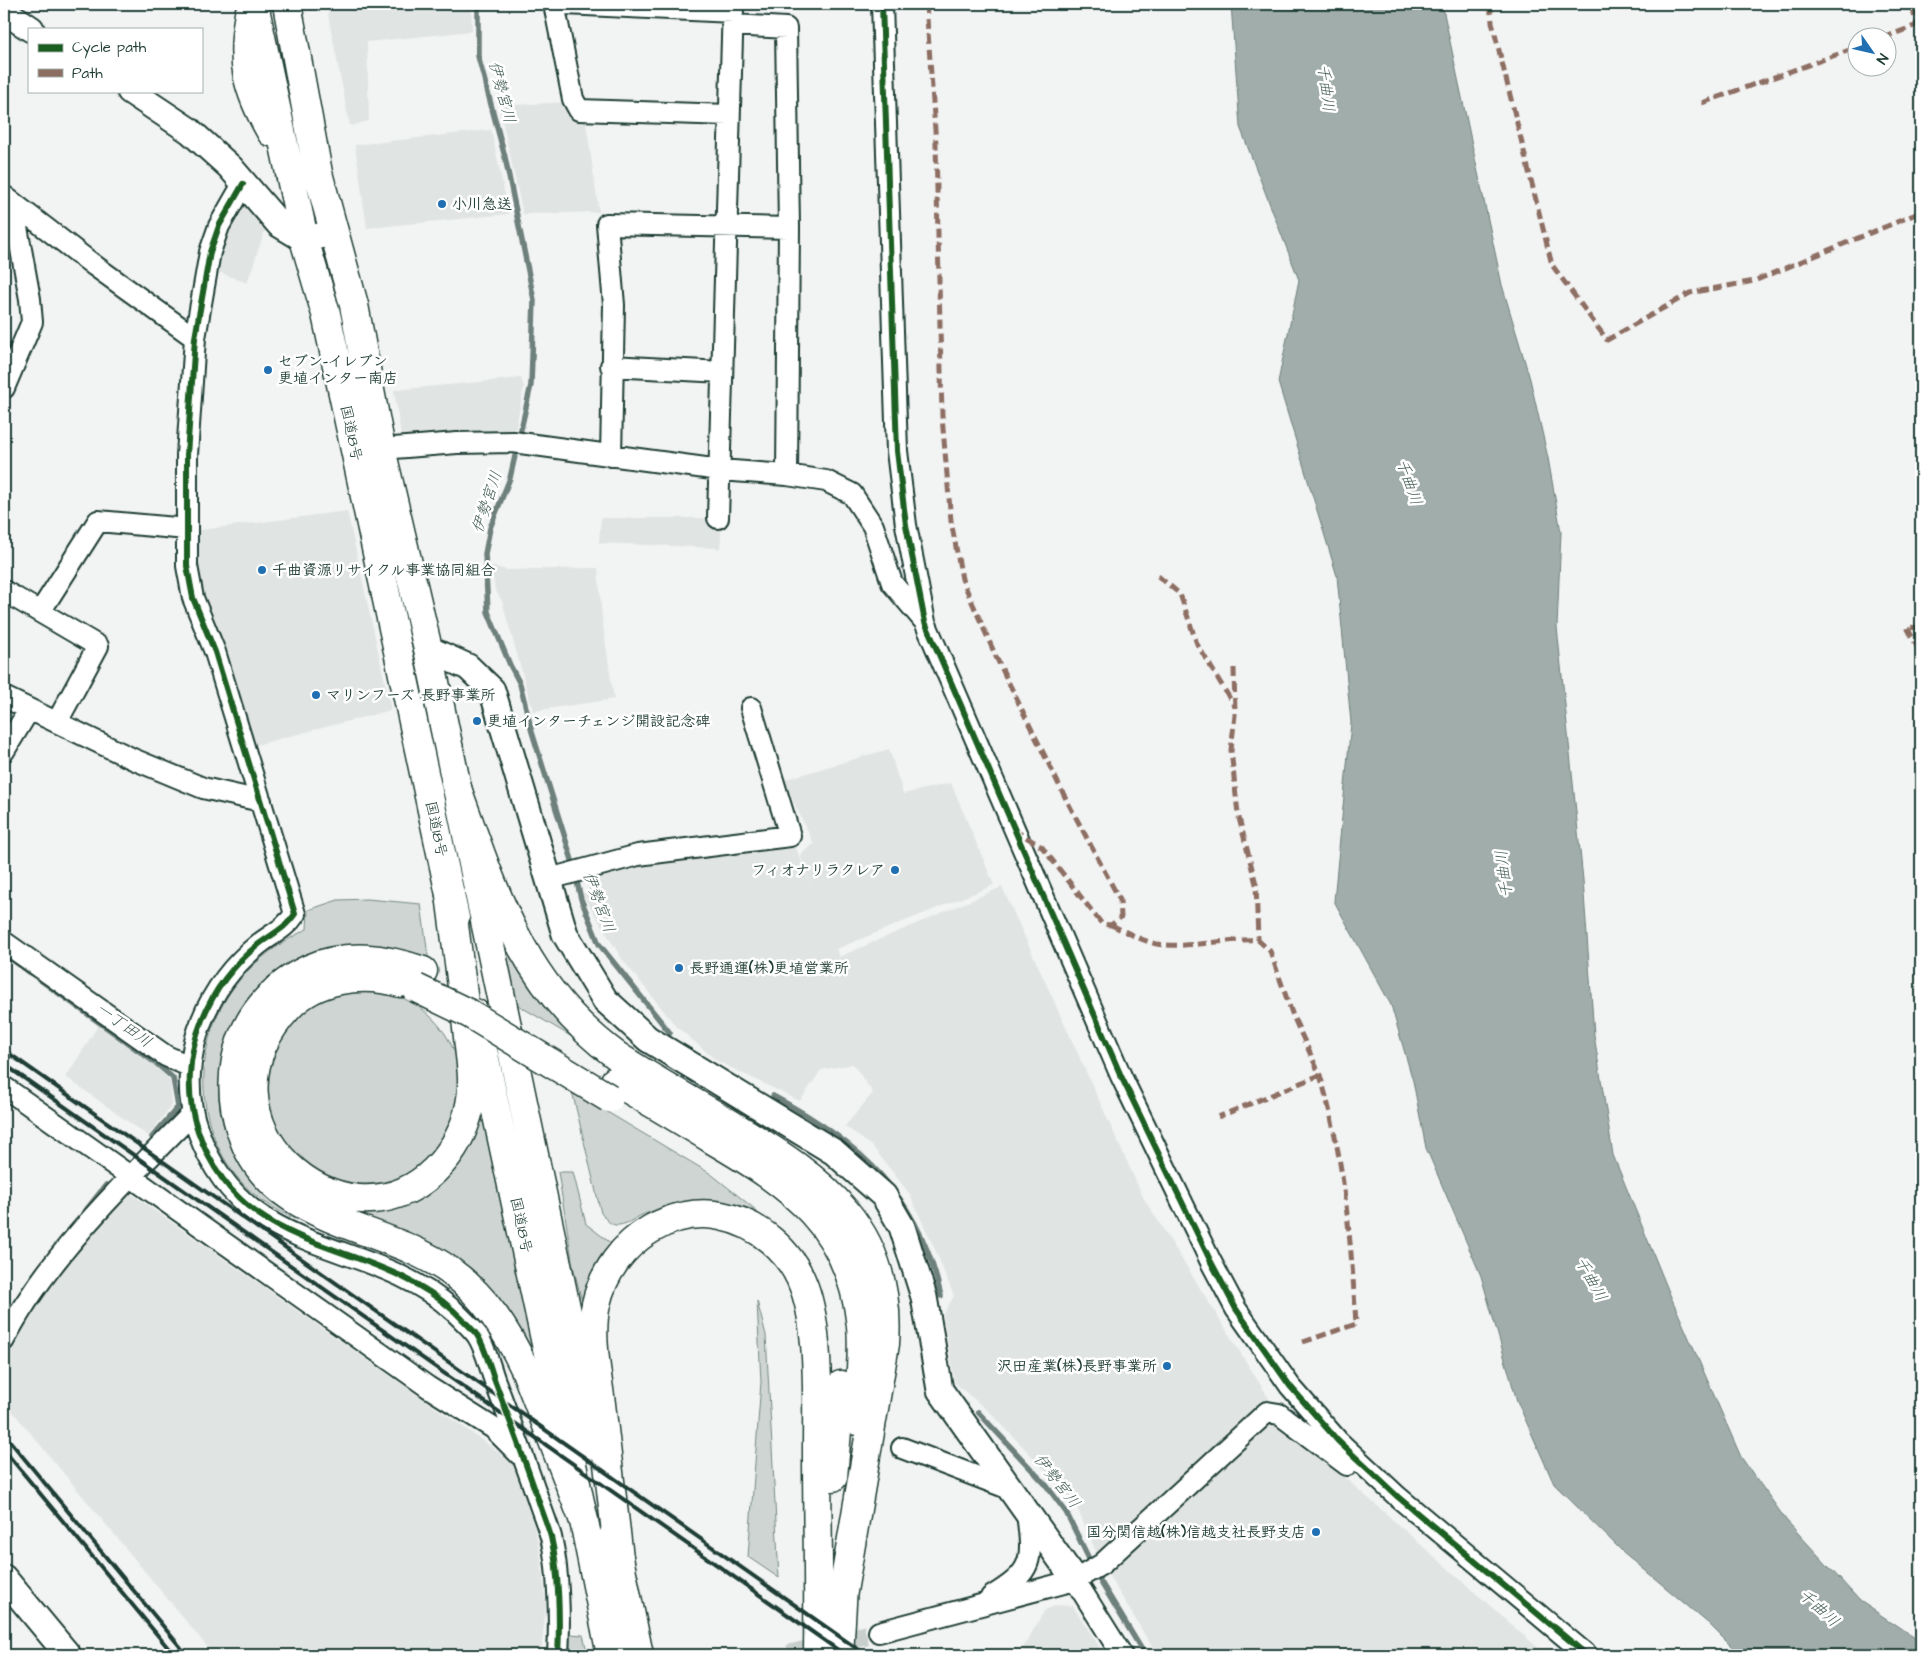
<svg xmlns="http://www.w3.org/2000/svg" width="1925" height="1659" font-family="'Architects Daughter','Klee One',sans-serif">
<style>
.built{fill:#e0e4e3}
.green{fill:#ced5d3;stroke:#768984}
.water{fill:#a1adaa;stroke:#6d807b}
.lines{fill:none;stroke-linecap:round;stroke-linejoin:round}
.stream{stroke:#6d807b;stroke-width:5.5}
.minor-tunnel{stroke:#c8cfcd;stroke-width:20;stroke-dasharray:20 10;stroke-linecap:butt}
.minor-casing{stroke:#1f3d34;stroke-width:24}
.tertiary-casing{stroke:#1f3d34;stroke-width:29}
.trunk-casing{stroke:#1f3d34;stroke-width:31}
.motorway-casing{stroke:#1f3d34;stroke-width:31}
.minor{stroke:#fff;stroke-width:20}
.tertiary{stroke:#fff;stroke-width:25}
.trunk{stroke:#fff;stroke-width:28}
.motorway{stroke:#fff;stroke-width:28}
.rail{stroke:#1f3d34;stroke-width:4}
.motorway-bridge-casing{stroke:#1f3d34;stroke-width:31;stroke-linecap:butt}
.motorway-bridge{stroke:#fff;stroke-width:28}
.quiet{stroke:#8d6e63;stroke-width:5;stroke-dasharray:10 5;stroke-linecap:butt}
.cycleway-casing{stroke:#fff;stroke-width:9}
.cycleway{stroke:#1b5e20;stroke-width:6}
.poi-dot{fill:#1f6fb2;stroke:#fff;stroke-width:2}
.labels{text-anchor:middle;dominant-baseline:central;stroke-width:5;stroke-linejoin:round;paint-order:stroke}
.poi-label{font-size:15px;font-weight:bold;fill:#1f3d34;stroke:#fff;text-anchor:start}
.street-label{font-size:15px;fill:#1f3d34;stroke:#fff}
.water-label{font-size:16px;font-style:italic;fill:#465f57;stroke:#fff}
</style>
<rect width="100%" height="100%" fill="#f2f3f3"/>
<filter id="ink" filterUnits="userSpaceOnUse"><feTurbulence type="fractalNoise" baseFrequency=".02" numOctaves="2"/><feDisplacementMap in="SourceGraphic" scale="10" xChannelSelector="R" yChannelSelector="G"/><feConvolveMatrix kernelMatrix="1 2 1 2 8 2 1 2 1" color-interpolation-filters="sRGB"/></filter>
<g filter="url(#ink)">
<!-- built -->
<path class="built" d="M326,4H471L472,31L367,42L369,121L350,126Z
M568,102L569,117L585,116L599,212L523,214L499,106Z
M491,130L509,214L367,228L355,145Z
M241,200L265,230L247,283L213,270L224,225Z
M521,378L524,387L514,436L402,442L394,390Z
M347,511L391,710L248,747L199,593L194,531Z
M601,518H711L722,520L720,548L599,543Z
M491,566L507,570L598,568L602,619L614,699L533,711L502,601L495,589Z
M889,749L903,794L951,783L994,885L836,949L839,957L1002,887L1143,1197L1270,1400L1099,1558L1074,1501L993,1415L955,1383L943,1315L954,1296L934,1247L909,1193L873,1147L845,1126L873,1093L853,1064L821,1070L800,1101L717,1061L676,1026L622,959L583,895L597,878L640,862L785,843L796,848L813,891L800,855L814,844L783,780Z
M98,1026L154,1065L170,1080L172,1105L148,1136L66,1077Z
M130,1193L513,1462L531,1513L540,1551L546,1604L541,1655H214L9,1407L4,1380V1356L43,1292L121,1194Z
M1273,1420L1284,1424L1546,1655H1157L1105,1569Z
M1057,1605L1073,1606L1105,1655H1019L1045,1610Z"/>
<!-- green -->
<path class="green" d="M367,899L421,904L429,963C411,951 395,947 373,945C261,934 183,1056 235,1155C239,1163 246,1173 253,1180C258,1185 266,1188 271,1193C280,1202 288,1212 298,1220C274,1210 249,1194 234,1173C192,1118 194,1035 238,982C257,958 280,943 307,929L308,910L338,900Z
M502,936L579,1041L516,1004Z
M267 1087a97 97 0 1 1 194 0a97 97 0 1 1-194 0Z
M572,1091L711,1174L756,1210C714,1198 689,1199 647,1213C637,1216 629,1224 619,1225C610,1226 606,1219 601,1213Z
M480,1096L532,1347L528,1352L516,1331L334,1203L409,1196Z
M558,1172H573L586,1224L616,1247L587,1321L573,1266Z
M757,1301L766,1335L779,1578L748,1557L761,1382Z
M570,1634L583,1635L588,1655H570Z"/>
<!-- water -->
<path class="water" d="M1231,4H1442L1502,285L1530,379L1548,458L1561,532L1557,627L1583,880L1594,1035L1613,1155L1671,1297L1741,1457L1786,1520L1860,1601L1921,1642V1655H1740L1709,1624L1622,1551L1554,1484L1517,1401L1481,1276L1426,1148L1413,1081L1391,1005L1334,901L1351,723L1337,576L1278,382L1299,280L1240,127Z"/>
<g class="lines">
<!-- stream -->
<path class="stream" d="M478,4V56L505,157L534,300L531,385L510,478L490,528L485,554L488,612L510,665L520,684L532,732L572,860L581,899L599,944L670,1033
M7,956L157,1064L173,1078L178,1107L152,1137
M773,1096C861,1143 919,1196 941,1296
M83,1214L106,1185
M978,1412L1046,1485L1066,1512L1099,1579L1145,1655"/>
<!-- minor-tunnel -->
<path class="minor-tunnel" d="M789,1655L879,1632"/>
<!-- minor casing -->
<g class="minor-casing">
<path id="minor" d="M554,4L573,99L579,110L729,115
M565,4L733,12
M882,4L897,451L906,525L925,622L1121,1076L1211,1262L1236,1309L1290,1386L1338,1441L1398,1497L1587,1655
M732,25L786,28L789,228L787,475
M243,184L219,226L210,252L195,338L187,455V566L193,598L215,652L295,914C286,928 272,934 259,944C234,964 214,990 202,1020C188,1055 185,1095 198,1131C243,1262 369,1234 454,1311C461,1318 471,1327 477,1335C486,1348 490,1369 496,1384C510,1421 524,1458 537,1496C541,1509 547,1523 551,1537C559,1571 560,1620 558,1655
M4,196L95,266L195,338
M611,366L722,372
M4,388L32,322L30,299L13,205
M381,449L457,443L513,442L720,470L787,475L826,481L852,494L873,526L892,583L925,622
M611,456L614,305L607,224L789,228
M718,518L733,4
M4,591L98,646L57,722
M40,612L98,521L187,529
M4,697L133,759L203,788L261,801
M4,751L29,710
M549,879L638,855L790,836L751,708
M4,942L166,1056L189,1066
M4,1087L428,1387L493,1428L520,1455
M4,1340C46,1258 127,1180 192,1114
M902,1448L1010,1489
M1075,1580L1122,1655
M991,1597C1034,1571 1033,1561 1027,1513
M879,1632L1075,1580L1102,1564L1267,1412L1279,1414L1347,1465"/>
</g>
<!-- tertiary casing -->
<g class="tertiary-casing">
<path id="tertiary" d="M4,11L31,29
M130,91L190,131L230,167L279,224L304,239L335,233
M428,649L468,667L492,690L565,934L605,1000L648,1039L834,1152L884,1196L902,1227L924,1297L940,1390L1075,1580
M4,1578L68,1655"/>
</g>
<!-- trunk casing -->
<g class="trunk-casing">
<path id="trunk" d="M254,4L304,239L326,314L455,918
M287,4L318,173L354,305L381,449L428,649L595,1446
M249,14C240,63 247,90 271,132
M475,1013L584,1521L611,1655
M614,1534L639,1655"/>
</g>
<!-- motorway casing -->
<g class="motorway-casing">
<path id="motorway" d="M455,783C494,890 521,986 617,1056C655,1081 695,1103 734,1126C823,1179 893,1229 885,1344L841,1603
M423,971C385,958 347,952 309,969C272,986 243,1020 236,1060C231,1085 233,1107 241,1131C269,1225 382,1222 450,1271C485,1296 507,1331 525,1369L584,1521
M400,983C363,972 315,978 288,1008C183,1120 343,1261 435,1170C453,1152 465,1131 470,1105C475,1083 470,1059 468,1037C463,990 456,942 450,894
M615,1081C648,1101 681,1120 713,1140C792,1186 851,1227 861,1326C864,1358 859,1390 857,1421
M833,1477L841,1385
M619,1558C613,1507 607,1456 601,1404C597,1372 589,1336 596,1304C603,1273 623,1245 651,1229C672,1217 697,1211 721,1216C758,1223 791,1251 804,1287C820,1330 817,1403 817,1450C817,1518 819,1587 818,1655
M839,1655L843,1586"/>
</g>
<!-- minor -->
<use href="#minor" class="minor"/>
<!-- tertiary -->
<use href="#tertiary" class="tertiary"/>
<!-- trunk -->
<use href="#trunk" class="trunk"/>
<!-- motorway -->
<use href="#motorway" class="motorway"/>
<!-- rail -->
<path class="rail" d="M4,1050L866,1655
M4,1064L845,1655
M4,1434L187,1655
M4,1450L174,1655"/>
<!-- motorway-bridge casing -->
<g class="motorway-bridge-casing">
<path id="motorway-bridge" d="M416,988L470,1014L609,1098"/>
</g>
<!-- motorway-bridge -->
<use href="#motorway-bridge" class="motorway-bridge"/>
<!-- quiet -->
<path class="quiet" d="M926,4L936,144L942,417L951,521L962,579L997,659L1066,799L1120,900L1121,917L1111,925L1102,924L1042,847L1016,831
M1490,4L1492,22L1552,265L1607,340L1690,293L1754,281L1921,212
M1883,38L1917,25L1911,4
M1702,103L1858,47
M1158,576L1180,594L1197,644L1235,707
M1921,628L1907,627L1921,654
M1234,668L1235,715L1231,750L1238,814L1256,884L1258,940
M1111,925C1125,931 1142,941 1157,944C1187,949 1227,938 1258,940L1270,951L1293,1016L1320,1075L1218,1117
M1303,1342L1356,1324C1351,1240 1344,1156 1320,1075"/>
<!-- cycleway casing -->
<g class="cycleway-casing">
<path id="cycleway" d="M882,4L897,451L906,525L925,622L1121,1076L1211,1262L1236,1309L1290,1386L1338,1441L1398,1497L1587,1655
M243,184L219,226L210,252L195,338L187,455V566L193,598L215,652L295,914C286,928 272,934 259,944C234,964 214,990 202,1020C188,1055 185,1095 198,1131C243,1262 369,1234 454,1311C461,1318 471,1327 477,1335C486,1348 490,1369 496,1384C510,1421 524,1458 537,1496C541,1509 547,1523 551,1537C559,1571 560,1620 558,1655"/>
</g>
<!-- cycleway -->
<use href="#cycleway" class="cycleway"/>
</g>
</g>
<!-- markers -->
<g class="poi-dot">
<circle cx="442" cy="204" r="5"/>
<circle cx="268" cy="370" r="5"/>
<circle cx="262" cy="570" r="5"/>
<circle cx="316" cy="695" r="5"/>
<circle cx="477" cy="721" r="5"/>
<circle cx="895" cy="870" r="5"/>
<circle cx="679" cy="968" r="5"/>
<circle cx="1167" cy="1366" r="5"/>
<circle cx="1316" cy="1532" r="5"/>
</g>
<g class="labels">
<!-- poi labels -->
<g class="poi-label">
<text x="452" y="204">小川急送</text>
<text x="278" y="361">セブン-イレブン<tspan x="278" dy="17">更埴インター南店</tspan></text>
<text x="272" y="570">千曲資源リサイクル事業協同組合</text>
<text x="326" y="695">マリンフーズ 長野事業所</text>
<text x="487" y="721">更埴インターチェンジ開設記念碑</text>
<text x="885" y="870" text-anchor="end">フィオナリラクレア</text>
<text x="689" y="968">長野通運(株)更埴営業所</text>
<text x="1157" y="1366" text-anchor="end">沢田産業(株)長野事業所</text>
<text x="1306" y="1532" text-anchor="end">国分関信越(株)信越支社長野支店</text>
</g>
<!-- street labels -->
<g class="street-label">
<text transform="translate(351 433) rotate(78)">国道18号</text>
<text transform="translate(436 829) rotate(78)">国道18号</text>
<text transform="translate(521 1225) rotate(78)">国道18号</text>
</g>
<!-- water labels -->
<g class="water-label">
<text transform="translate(1326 88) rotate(83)">千曲川</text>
<text transform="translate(502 92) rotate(75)">伊勢宮川</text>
<text transform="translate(1409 482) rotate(71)">千曲川</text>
<text transform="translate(487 502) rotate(-72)">伊勢宮川</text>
<text transform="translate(1504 874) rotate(-97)">千曲川</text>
<text transform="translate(599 902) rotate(70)">伊勢宮川</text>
<text transform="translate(124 1025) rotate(36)">一丁田川</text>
<text transform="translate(1591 1279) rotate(61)">千曲川</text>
<text transform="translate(1057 1481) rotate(52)">伊勢宮川</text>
<text transform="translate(1819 1608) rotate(42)">千曲川</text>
</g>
</g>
<!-- margin -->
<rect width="1925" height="1659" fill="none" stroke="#fff" stroke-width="20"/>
<rect x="10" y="10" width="1905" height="1639" fill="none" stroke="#1f3d34" stroke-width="2" filter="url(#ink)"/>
<!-- legend -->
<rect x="28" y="28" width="175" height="65" fill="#ffffff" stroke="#a5b1ae"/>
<rect x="38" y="44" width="25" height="8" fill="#1b5e20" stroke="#a5b1ae"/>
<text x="72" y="52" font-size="15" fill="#1f3d34">Cycle path</text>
<rect x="38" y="69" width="25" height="8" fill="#8d6e63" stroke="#a5b1ae"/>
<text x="72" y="78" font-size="15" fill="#1f3d34">Path</text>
<!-- north arrow -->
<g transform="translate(1872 52) rotate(124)"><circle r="24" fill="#ffffff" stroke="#a5b1ae"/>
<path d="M0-4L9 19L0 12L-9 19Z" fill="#1f6fb2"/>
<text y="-8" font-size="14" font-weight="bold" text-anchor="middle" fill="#1f3d34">N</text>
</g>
</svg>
